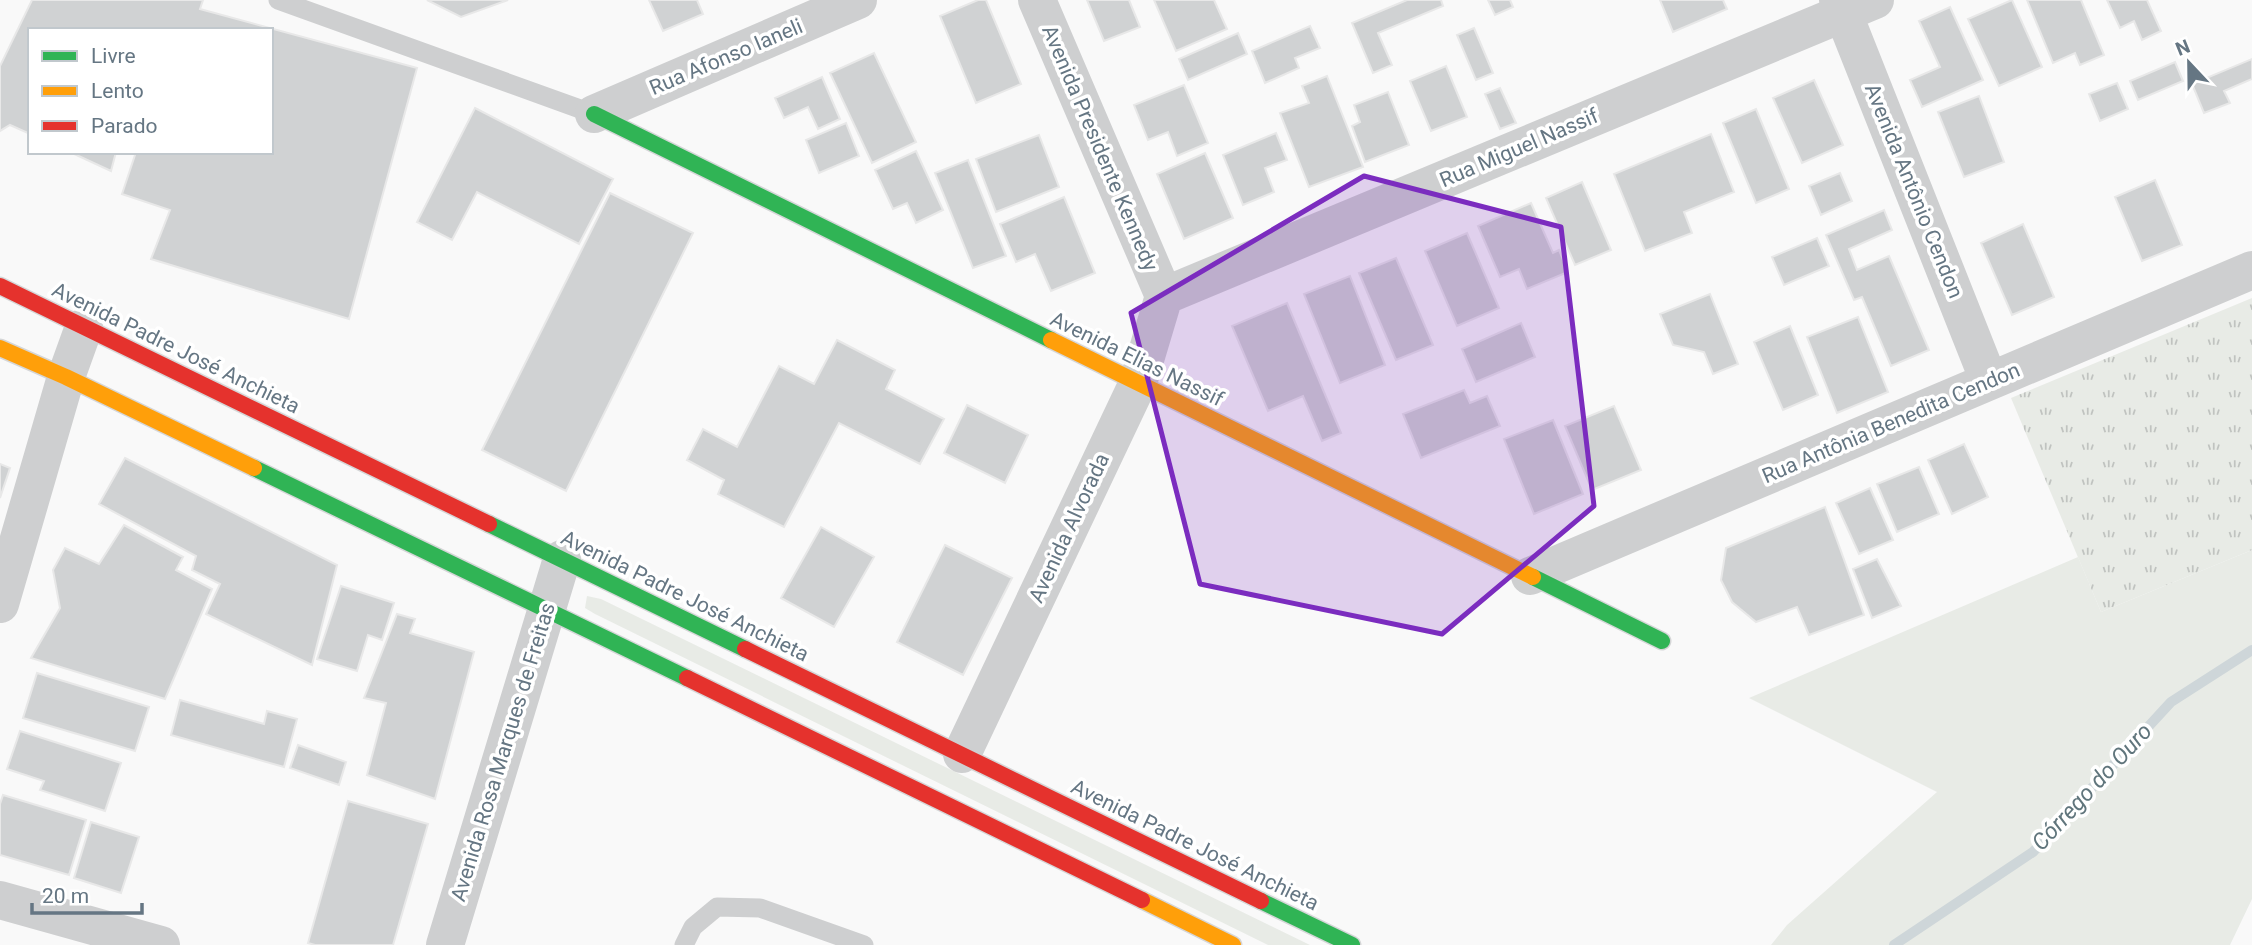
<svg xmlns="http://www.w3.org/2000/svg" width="2252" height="945" font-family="Roboto,sans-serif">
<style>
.grass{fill:#e8ebe6}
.park{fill:url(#park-tufts)}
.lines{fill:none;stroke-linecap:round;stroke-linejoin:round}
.stream{stroke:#ced6d9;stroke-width:10}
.building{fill:#d0d2d3;stroke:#e8e8e8;stroke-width:2}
.fast-casing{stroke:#d5d6d7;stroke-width:19}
.slow-casing{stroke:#d5d6d7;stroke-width:19}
.jam-casing{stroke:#d5d6d7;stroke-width:19}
.lane{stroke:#cecfd0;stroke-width:19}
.street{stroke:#cecfd0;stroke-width:38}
.fast{stroke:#30b455;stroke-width:16}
.slow{stroke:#ff9f0a;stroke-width:16}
.jam{stroke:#e5322d;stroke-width:16}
.marked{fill:#7b2cbf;fill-opacity:0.2;stroke:#7b2cbf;stroke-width:5;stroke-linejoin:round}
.labels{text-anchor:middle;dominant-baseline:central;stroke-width:7;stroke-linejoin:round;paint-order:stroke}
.street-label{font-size:21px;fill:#657683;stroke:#fff}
.water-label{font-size:23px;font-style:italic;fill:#60757c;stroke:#fff}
</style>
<defs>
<pattern id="park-tufts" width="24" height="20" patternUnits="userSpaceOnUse" patternTransform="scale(1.75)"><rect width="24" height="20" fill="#e8ebe6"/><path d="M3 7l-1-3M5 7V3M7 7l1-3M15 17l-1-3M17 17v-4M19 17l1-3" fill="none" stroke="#c0c3c0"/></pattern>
</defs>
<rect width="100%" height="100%" fill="#f9f9f9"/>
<!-- grass -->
<path class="grass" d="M2252,550V899L2230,945H1771L1787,925L1937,792L1749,698L2078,557L2101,612Z
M587,596L601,599L1310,945H1268L595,614L585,608Z"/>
<!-- park -->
<path class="park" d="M2252,298V550L2101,612L2011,398Z"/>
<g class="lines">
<!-- stream -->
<path class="stream" d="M1894,945L2033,852L2171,702L2252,650"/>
</g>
<!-- building -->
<path class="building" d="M32,0H203L200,9L417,68L349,319L151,259L170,210L122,194L136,152H271V30H30V134L10,125L0,131V66Z
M427,0H508L461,17Z
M649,0H697L703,14L663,31Z
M978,0H986L1021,84L976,103L940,16Z
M1087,0H1129L1140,27L1104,41Z
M1154,0H1214L1227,29L1176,51Z
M1407,0H1441L1443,6L1378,33L1392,65L1373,73L1352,23Z
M1488,0H1510L1513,7L1495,15Z
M1660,0H1723L1727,9L1673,32Z
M2012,0L2042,67L1999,86L1968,19Z
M2027,0H2081L2104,55L2080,65L2075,53L2053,63Z
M2107,0H2147L2161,31L2142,40L2134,21L2120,28Z
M1950,7L1983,80L1922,107L1910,80L1940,67L1919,21Z
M1310,26L1320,48L1295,58L1299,68L1265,83L1252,51Z
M1474,28L1493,73L1476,80L1457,35Z
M1238,33L1247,54L1188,80L1179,59Z
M874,53L916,142L872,163L830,73Z
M2252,59V79L2224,91L2230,103L2204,113L2192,84Z
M2175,62L2183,81L2138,100L2130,81Z
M1446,66L1467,117L1431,131L1410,81Z
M1327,76L1363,167L1309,187L1280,113L1309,103L1302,86Z
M822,77L840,119L818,129L808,107L784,118L775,98Z
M1814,80L1843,145L1802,163L1773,98Z
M2117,83L2128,109L2100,121L2089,94Z
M1184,85L1208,143L1177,156L1168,132L1148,140L1134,105Z
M1500,88L1516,123L1500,129L1485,94Z
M1388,92L1409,145L1365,162L1352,126L1360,122L1354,105Z
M1979,96L2004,162L1964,177L1938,112Z
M475,108L613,179L579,244L477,192L452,240L417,222Z
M1756,109L1789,189L1756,203L1723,123Z
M846,123L859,156L819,173L806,140Z
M1276,133L1287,160L1265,168L1274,192L1243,205L1223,155Z
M1711,134L1734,192L1684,212L1692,233L1645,251L1614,174Z
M1039,135L1059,187L996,212L976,159Z
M916,151L943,210L916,223L907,203L893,209L875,170Z
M70,152H116L111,171Z
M1205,153L1233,218L1184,239L1157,174Z
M968,160L1006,256L973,268L935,173Z
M1840,173L1852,201L1821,215L1809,186Z
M2155,180L2182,245L2142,261L2115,197Z
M1582,182L1611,250L1575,265L1546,198Z
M610,193L693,233L566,491L482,450Z
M1064,197L1095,273L1051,291L1035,254L1016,262L1000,224Z
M1531,203L1553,253L1559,250L1568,272L1527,289L1519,269L1500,277L1478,226Z
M1884,210L1892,230L1849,249L1857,270L1889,256L1929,350L1891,366L1862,297L1854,300L1826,235Z
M2023,224L2054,297L2012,315L1981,243Z
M1467,233L1499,308L1457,326L1425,251Z
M1817,238L1829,266L1784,285L1772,257Z
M1396,258L1433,345L1396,360L1359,273Z
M1350,276L1385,365L1340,383L1304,294Z
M1710,294L1738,364L1713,374L1704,352L1673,345L1660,314Z
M1287,303L1341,433L1322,441L1303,396L1268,411L1232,326Z
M1858,317L1888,392L1837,413L1807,337Z
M1521,323L1535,357L1476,382L1462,349Z
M1790,326L1818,395L1783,410L1754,342Z
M837,340L895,370L886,389L944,419L920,464L839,423L784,527L718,494L724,480L687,460L703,429L737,447L779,366L814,384Z
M1464,390L1470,403L1487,396L1500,426L1421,458L1403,414Z
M967,405L1028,435L1005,483L944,453Z
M1614,406L1641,470L1592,490L1565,426Z
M1553,420L1583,494L1534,514L1504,439Z
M1964,444L1988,497L1952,514L1928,460Z
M125,458L337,565L312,665L206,614L220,584L192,570L196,556L99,504Z
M0,464L10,468L0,498Z
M1919,467L1939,514L1897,532L1877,484Z
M1870,488L1893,540L1859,554L1836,503Z
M1825,507L1864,615L1809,635L1797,607L1756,622L1732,602L1721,580L1726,548Z
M124,525L183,557L176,570L212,589L165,699L31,658L60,608L53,570L65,548L99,564Z
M821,527L874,557L834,627L781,598Z
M945,545L1012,578L963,675L897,642Z
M1877,559L1901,606L1872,618L1853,569Z
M341,586L394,603L382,640L368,635L357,671L317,659Z
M397,614L415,619L410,633L474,652L435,799L367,775L386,703L364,698Z
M37,673L149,707L135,751L23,718Z
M180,700L264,724L267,711L297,719L284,767L171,735Z
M20,731L121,763L105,811L40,790L44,781L7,769Z
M298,745L346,762L339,785L290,768Z
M3,795L86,820L69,875L0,855V804Z
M348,801L428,824L393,945H315L308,943Z
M91,822L139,837L121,893L74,878Z"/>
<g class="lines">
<!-- fast casing -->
<g class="fast-casing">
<path id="fast" d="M594,114L1051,340
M254,468L687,678
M489,524L745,649
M1533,577L1662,641
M1261,901L1352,945"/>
</g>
<!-- slow casing -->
<g class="slow-casing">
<path id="slow" d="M1051,340L1533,577
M0,348L66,377L254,468
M1142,900L1233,945"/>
</g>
<!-- jam casing -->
<g class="jam-casing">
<path id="jam" d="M0,286L489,524
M745,649L1261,901
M687,678L1142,900"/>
</g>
<!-- lane -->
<path class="lane" d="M278,0L594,114
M684,945L693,927L717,907L760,908L864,945"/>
<!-- street -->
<path class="street" d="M1037,0L1164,296
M1838,0L1989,381
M594,114L858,0
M1164,296L1875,0
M1530,576L2252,270
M0,604L66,377L84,327
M962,754L1138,383L1164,296
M0,900L161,945
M445,945L562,559"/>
<!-- fast -->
<use href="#fast" class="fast"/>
<!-- slow -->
<use href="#slow" class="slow"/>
<!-- jam -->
<use href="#jam" class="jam"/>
</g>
<!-- marked area -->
<path class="marked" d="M1364,176L1561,227L1594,506L1442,634L1200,584L1131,313Z"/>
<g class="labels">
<!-- street labels -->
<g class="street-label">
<text transform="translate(726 57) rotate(-23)">Rua Afonso Ianeli</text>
<text transform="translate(1100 148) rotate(67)">Avenida Presidente Kennedy</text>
<text transform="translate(1519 148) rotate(-23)">Rua Miguel Nassif</text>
<text transform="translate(1914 191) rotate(68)">Avenida Antônio Cendon</text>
<text transform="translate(176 348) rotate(26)">Avenida Padre José Anchieta</text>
<text transform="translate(1137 359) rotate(26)">Avenida Elias Nassif</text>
<text transform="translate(1891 423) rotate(-23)">Rua Antônia Benedita Cendon</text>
<text transform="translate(1069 528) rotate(-65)">Avenida Alvorada</text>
<text transform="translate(685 596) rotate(26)">Avenida Padre José Anchieta</text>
<text transform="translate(503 752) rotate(-73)">Avenida Rosa Marques de Freitas</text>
<text transform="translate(1195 845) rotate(26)">Avenida Padre José Anchieta</text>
</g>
<!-- water labels -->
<g class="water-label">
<text transform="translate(2092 787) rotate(-47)">Córrego do Ouro</text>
</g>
</g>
<!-- legend -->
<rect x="28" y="28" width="245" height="126" fill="#ffffff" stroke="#c1c8cd" stroke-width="2"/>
<rect x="42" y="51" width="35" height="10" fill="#30b455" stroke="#c1c8cd" stroke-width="2"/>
<text x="91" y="63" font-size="21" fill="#657683">Livre</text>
<rect x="42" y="86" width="35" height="10" fill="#ff9f0a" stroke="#c1c8cd" stroke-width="2"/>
<text x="91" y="98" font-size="21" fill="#657683">Lento</text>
<rect x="42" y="121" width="35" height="10" fill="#e5322d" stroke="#c1c8cd" stroke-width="2"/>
<text x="91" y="133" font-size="21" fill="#657683">Parado</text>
<!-- north arrow -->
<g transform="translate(2189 63) rotate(338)" stroke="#ffffff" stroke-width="5" paint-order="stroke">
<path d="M0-5L12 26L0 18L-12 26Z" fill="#657683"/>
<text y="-10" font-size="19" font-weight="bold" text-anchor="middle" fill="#657683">N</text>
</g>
<!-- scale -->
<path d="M32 903v10h110v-10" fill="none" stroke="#657683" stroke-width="3.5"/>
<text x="42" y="903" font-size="21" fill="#657683" stroke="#ffffff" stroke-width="5" paint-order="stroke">20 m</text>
</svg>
